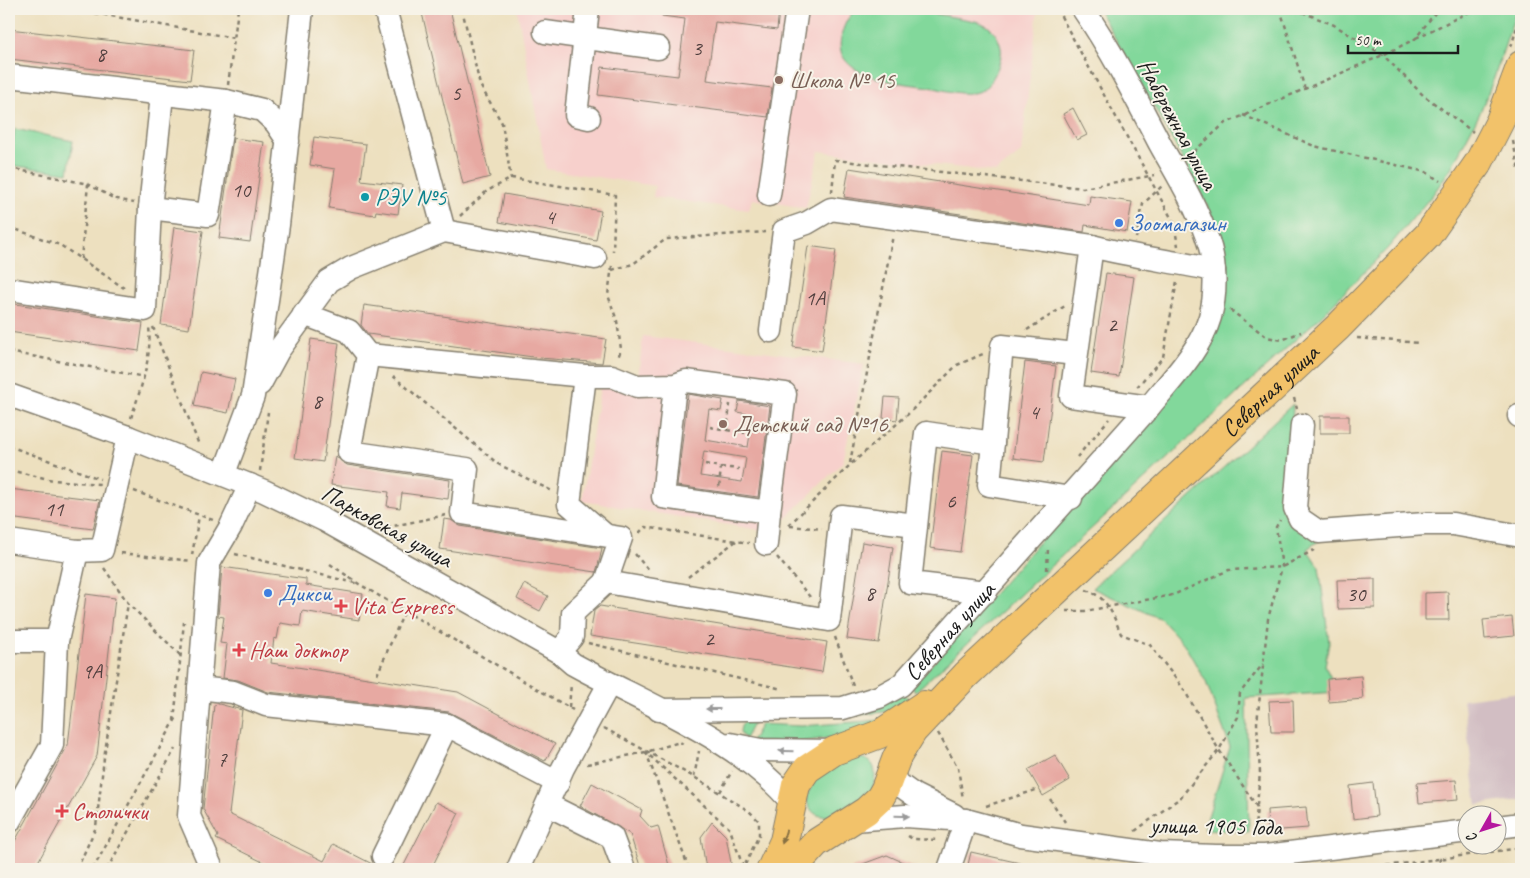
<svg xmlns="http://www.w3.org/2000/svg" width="1530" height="878" font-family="Caveat,sans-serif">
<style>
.built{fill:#f7d0cc}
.industrial{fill:#d2bec3}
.green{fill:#82d89b;stroke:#4f7a5c}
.building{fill:#e7a9a2;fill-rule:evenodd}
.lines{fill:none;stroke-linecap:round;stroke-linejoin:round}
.minor-casing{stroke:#847e6e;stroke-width:25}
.major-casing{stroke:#847e6e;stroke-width:30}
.path{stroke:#847e6e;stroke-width:2.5;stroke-dasharray:4 4;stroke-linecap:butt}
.minor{stroke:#fff;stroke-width:22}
.major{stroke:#f2c26a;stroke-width:28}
.oneway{fill:#999}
.oneway2{fill:#876f43}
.education-dot{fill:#8d6e63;stroke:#f7f3e8;stroke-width:2}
.culture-dot{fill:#0f9aa8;stroke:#f7f3e8;stroke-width:2}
.shop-dot{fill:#3f7fe0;stroke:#f7f3e8;stroke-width:2}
.health-dot{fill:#e0444e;stroke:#f7f3e8;stroke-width:2}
.labels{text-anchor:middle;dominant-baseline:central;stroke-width:4;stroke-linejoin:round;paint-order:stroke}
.number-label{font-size:21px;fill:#4f3f3e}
.education-label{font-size:24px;fill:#785e54;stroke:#f7f3e8;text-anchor:start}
.street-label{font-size:24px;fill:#1c1c1c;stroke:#f7f3e8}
.culture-label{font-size:24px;fill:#0d838f;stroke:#f7f3e8;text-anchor:start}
.shop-label{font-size:24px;fill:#366cbe;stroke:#f7f3e8;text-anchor:start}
.health-label{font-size:24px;fill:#be3a42;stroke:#f7f3e8;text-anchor:start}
</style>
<rect width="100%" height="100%" fill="#f7f3e8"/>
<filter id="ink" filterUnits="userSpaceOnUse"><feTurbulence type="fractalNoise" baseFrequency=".02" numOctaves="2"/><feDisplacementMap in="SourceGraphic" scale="10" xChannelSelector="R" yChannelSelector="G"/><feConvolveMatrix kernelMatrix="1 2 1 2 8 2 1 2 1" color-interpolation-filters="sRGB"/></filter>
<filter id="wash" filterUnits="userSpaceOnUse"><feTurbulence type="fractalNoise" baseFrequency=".0096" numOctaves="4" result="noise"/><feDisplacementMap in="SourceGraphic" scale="20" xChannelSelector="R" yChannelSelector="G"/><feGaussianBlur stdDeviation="1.12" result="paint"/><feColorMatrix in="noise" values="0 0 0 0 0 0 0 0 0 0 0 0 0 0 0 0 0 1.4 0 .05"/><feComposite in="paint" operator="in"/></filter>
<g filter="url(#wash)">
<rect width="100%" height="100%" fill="#ede0bf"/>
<!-- built -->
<path class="built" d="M517,9L1038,10L1021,153L996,172L819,151L806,208L752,199L749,210L653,197L655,186L546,169Z
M643,336L864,364L843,462L772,532L582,501L601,381L637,385Z"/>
<!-- industrial -->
<path class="industrial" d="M1521,692V799L1477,805L1463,699Z"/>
<!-- green -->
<path class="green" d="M857,9C872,9 888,7 903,9C925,12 948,16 970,20C987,23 997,30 1001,48C1003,60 992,88 978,92C964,96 944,90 930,87C903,83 832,79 841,38C843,26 848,16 857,9Z
M1098,9H1517L1494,78L1479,115L1451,168L1434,193L1387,249L1319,318L915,692L912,687L1207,350C1221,322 1230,294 1226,262C1221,226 1199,190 1182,158C1155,107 1127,58 1098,9Z
M15,129L73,141L68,173L9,165Z
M1293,404L1289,518L1320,540L1307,549L1319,567L1329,642L1325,666L1338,692L1246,698L1249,832L1204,829L1230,747L1206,682L1184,644L1161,619L1092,588Z
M903,693L908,698L891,711L850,716Z
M756,718L745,739L740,733C740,723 746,719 756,718Z
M883,720L855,734L794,743L751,742L761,724L801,726Z
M851,758C878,756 877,772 872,792C854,804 814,837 806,797L816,777Z"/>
<g id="blocks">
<!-- building -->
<path class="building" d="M421,9H450L490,177L463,184Z
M662,9H779L777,30L715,22L707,80L772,88L768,117L598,95L602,67L678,76L685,19L662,16Z
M9,29L194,50L190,80L9,59Z
M1073,108L1087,135L1077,140L1063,114Z
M314,137L366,144L361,180L402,185L398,214L376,211L375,215L329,208L335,169L310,165Z
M233,138L264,142L250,242L219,238Z
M849,168L1089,205L1090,196L1132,202L1127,232L1085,225L1084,232L844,197Z
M504,194L601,211L596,240L499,222Z
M174,227L203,231L189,329L161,325Z
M808,246L836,250L822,351L793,347Z
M1106,273L1134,277L1119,377L1091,373Z
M9,303L143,323L139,351L9,332Z
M364,305L606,339L602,363L540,358L368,334L361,325Z
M311,339L339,343L323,462L295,458Z
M1025,362L1056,366L1044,462L1013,458Z
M201,372L235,379L228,413L194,406Z
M688,394L723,400L721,411L709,409L705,440L748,447L753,415L737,412L739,401L770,406L758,497L677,486ZM704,451L746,458L742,482L700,476Z
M885,397L899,398L897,420L883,418Z
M1320,416H1349V433H1320Z
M942,451L973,455L960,552L930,548Z
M335,456L347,465L450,480L448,499L402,493L400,508L387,506L389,492L331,485Z
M9,489L100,500L93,529L9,518Z
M444,519L451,520L460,526L602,548L600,558L596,572L440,549Z
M862,542L893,547L879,643L847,639Z
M222,567L306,579V585L363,594L359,620L302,611L300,626L280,623L277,639L274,638L271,663L458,692L555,744L545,761L449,712L268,692L238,680L223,678L227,644L220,643L224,617L218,616Z
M1375,579V608L1338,609L1337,580Z
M524,584L548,596L540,611L517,599Z
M1448,592L1449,620H1425V593Z
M86,594L115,598L97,756L34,869H9V852L68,745Z
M600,606L827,642L822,672L590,636L594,611Z
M1512,617L1514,636L1485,639L1483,620Z
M1361,676L1363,699L1329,702L1327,679Z
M1293,700L1294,732H1271L1269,701Z
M219,704L242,710L229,814L324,861L333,844L382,869H277L216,839L218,836L203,809L214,705Z
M1055,755L1070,780L1043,796L1028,770Z
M1456,780L1458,800L1419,803L1417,783Z
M592,783L642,810L640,816L651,828L658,826L670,869H641L630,834L580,806Z
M1373,783L1377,816L1353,819L1350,786Z
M436,802L459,813L431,869H402Z
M1306,807L1308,828L1268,831L1267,810Z
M712,822L726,836L731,863L726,869H706L701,837Z
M971,852L1024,864V869H967Z
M887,855L918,869H852V868Z"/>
</g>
</g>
<g filter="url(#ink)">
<use href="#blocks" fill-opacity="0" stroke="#847e6e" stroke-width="1"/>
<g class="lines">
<!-- minor casing -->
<g class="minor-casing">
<g id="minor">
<path d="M385,9L444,231"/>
<path d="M588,9L576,115L589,118"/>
<path d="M545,32L658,48"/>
<path d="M9,76L226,101L262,110L276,123L288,141"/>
<path d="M769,195L797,9"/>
<path d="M150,208L162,95"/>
<path d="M9,289L145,310L150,208L208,215L226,101"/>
<path d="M304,314L349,331L368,355L349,452L467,469L462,513L621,538L606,582"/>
<path d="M771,331L784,231L807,223L831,209L1092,246"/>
<path d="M368,355L585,376H612L637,386L675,385L663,497L769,512L785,394L686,381L675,385"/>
<path d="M585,376L569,504L605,535"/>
<path d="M260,384L278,351L329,281L351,268L444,231L595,258"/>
<path d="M9,395L128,437L264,491L324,520L559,652L573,664C645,704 740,739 793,804"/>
<path d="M1149,407L1071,396L1092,246C1133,257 1173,261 1214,270"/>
<path d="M1519,416H1521"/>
<path d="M1302,425L1295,508L1300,519L1319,532L1425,524H1453L1521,536"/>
<path d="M224,473L253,396L278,225L302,9"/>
<path d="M1071,498L989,485L1002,346L1076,354"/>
<path d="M9,541L77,551L102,550L128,437"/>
<path d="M766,544L769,512"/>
<path d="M986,592L910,583L926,433L993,443"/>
<path d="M9,641H57"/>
<path d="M559,652L572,637L573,613L606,582L829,620L841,516L916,525"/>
<path d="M199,688L233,692L266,705L447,725L558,783"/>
<path id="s1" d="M659,710L843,708L879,697L901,685L1149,407C1171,380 1200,351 1210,317C1217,291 1216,260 1206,235C1195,203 1176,173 1160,144C1136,98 1112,51 1083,9"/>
<path d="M730,744L761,750L834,751"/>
<path d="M890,778L914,795L954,815"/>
<path d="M548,805L612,837L624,869"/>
<path d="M853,820L905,816L966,820L1021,835L1160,854L1216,856H1265L1468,831"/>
<path d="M9,822L52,745L57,641L77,551"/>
<path d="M1498,827L1521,824"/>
<path d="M383,856L447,725"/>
<path d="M212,869L189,816L209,563L231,526L250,485"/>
<path d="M518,869L563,768L609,684"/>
<path d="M949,869L966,820"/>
</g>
</g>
<!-- major casing -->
<g class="major-casing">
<g id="major">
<path d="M771,869L784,841L796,785L807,769L834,751L880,734L924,705"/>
<path id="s2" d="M792,869L816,843L866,811L880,798L885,789L897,757L913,731L966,675L1338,327L1428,235L1479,162L1500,121L1521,65"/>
</g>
</g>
<!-- path -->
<path class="path" d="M72,9L234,38
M462,9L480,85L502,123L511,179
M1057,9L1174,223L1178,246
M1280,9L1305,89
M1295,9L1334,25L1383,55L1423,95L1473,132
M1416,38L1475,9
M1511,47L1521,14
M228,85L238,9
M1243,115L1314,146L1426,172L1440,181
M1513,141L1519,171
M1188,157L1224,124L1383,55L1415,39L1438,9
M9,168L88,184L113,198L134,203
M832,192L835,160L1083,188L1155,175
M460,216L487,191L512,178L615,195L613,251
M9,227L60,245L124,288
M1136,238L1143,204L1163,185
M81,259L88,184
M612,266L608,295L617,321L621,349L618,358
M612,270L633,264L666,239L765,232
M1230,310L1267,337L1282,340L1301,332
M153,327L199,445
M1027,330L1065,306
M1357,338L1420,343
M9,352L145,377
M393,376L498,464L552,491
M1137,387L1163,357L1177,281
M1294,398L1297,409
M131,418C141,388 152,358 149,326
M710,427L727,430L730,404
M727,430L745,433
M9,446L100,479
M1077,457L1109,419
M850,463L893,235
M705,464L721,467L719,488
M721,467L739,469
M9,470L53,480L100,484
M260,471L268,412
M134,491L213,520
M789,525L850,465L907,415L957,365L983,354
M790,526L822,529
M379,529L446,515
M639,533L645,527L749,543
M121,553L192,561
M235,554L359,584
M635,554L649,571
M192,555L199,516
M777,557L810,597
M330,564L359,584L573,710
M104,568L128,603L182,657
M1047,570L1048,548
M688,577L736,541
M1086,590C1108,597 1113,615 1121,634L1150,645L1183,688L1219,750L1257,807L1254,837
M1066,611H1085L1173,595L1229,570L1282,567L1314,550
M835,637L853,686
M588,643L782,689
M377,675L405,610
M569,707L571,684
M174,721L184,622
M604,728L694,777L749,811L759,821V835L743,869
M938,733L958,768L963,799
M646,752L689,869
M650,756L730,829L743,867L747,869
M587,764L646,752L680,742L683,744
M694,777L699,751
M720,792L732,771
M1050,799L1065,822
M1257,805L1260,773L1257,723L1268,619L1282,567L1276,527L1280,520
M986,806L1036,790
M1135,831L1180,798L1219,750L1238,717L1240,693L1263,664
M908,836L913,839L939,840
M1102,866L1115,869
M77,869L96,827L104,758L128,603
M93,869L178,715
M107,869L175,749
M1363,869L1521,848
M1436,869L1441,858"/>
<!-- minor -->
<use href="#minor" class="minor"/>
<!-- major -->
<use href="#major" class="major"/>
</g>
<!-- one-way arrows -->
<defs><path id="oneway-solid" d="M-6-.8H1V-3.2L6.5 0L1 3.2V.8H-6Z" transform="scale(1.25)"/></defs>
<g class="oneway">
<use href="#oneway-solid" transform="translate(713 709) rotate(180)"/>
<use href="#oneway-solid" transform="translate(786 751) rotate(-178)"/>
<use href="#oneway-solid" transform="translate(902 816) rotate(1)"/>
</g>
<use class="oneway2" href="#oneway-solid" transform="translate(784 837) rotate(107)"/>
</g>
<!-- markers -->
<g class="education-dot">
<circle cx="779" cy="80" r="5"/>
<circle cx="723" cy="424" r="5"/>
</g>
<circle class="culture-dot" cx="365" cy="197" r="5"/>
<g class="shop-dot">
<circle cx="1119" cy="223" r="5"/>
<circle cx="268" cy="593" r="5"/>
</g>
<g class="health-dot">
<path d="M338.5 598.5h5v5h5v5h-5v5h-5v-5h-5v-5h5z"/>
<path d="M236.5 642.5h5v5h5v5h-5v5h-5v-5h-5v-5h5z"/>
<path d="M59.5 803.5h5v5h5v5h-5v5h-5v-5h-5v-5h5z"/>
</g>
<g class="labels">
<!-- number labels -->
<g class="number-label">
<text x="697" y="48">3</text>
<text x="101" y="54">8</text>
<text x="456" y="93">5</text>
<text x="241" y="190">10</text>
<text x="550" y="217">4</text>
<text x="815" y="298">1А</text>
<text x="1112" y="325">2</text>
<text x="317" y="401">8</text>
<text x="1034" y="412">4</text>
<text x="951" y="501">6</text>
<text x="54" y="509">11</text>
<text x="870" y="593">8</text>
<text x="1356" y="594">30</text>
<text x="709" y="639">2</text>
<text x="92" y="671">9А</text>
<text x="222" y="759">7</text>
</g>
<!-- education labels -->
<g class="education-label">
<text x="789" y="80">Школа № 15</text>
<text x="733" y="424">Детский сад №16</text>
</g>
<!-- street labels -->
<g class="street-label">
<text transform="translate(1178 124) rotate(62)">Набережная улица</text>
<text stroke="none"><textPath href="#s2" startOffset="682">Северная улица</textPath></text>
<text transform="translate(387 526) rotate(29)">Парковская улица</text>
<text stroke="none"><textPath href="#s1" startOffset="319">Северная улица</textPath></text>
<text transform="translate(1216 826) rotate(1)">улица 1905 Года</text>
</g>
<!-- culture labels -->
<g class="culture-label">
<text x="375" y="197">РЭУ №5</text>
</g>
<!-- shop labels -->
<g class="shop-label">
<text x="1129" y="223">Зоомагазин</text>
<text x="278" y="593">Дикси</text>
</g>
<!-- health labels -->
<g class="health-label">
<text x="351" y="606">Vita Express</text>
<text x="249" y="650">Наш доктор</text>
<text x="72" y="811">Столички</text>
</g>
</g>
<!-- margin -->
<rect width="1530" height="878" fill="none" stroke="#f7f3e8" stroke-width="30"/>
<!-- north arrow -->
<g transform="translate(1482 830) rotate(231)"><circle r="24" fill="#f7f3e8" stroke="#9f9d96"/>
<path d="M0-4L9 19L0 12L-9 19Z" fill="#b5179e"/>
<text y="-8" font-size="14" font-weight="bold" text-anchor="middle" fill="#1c1c1c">С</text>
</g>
<!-- scale -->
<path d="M1348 45v8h110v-8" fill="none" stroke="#1c1c1c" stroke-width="2.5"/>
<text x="1355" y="45" font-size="15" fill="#1c1c1c" stroke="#f7f3e8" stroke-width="4" paint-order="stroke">50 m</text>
</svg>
